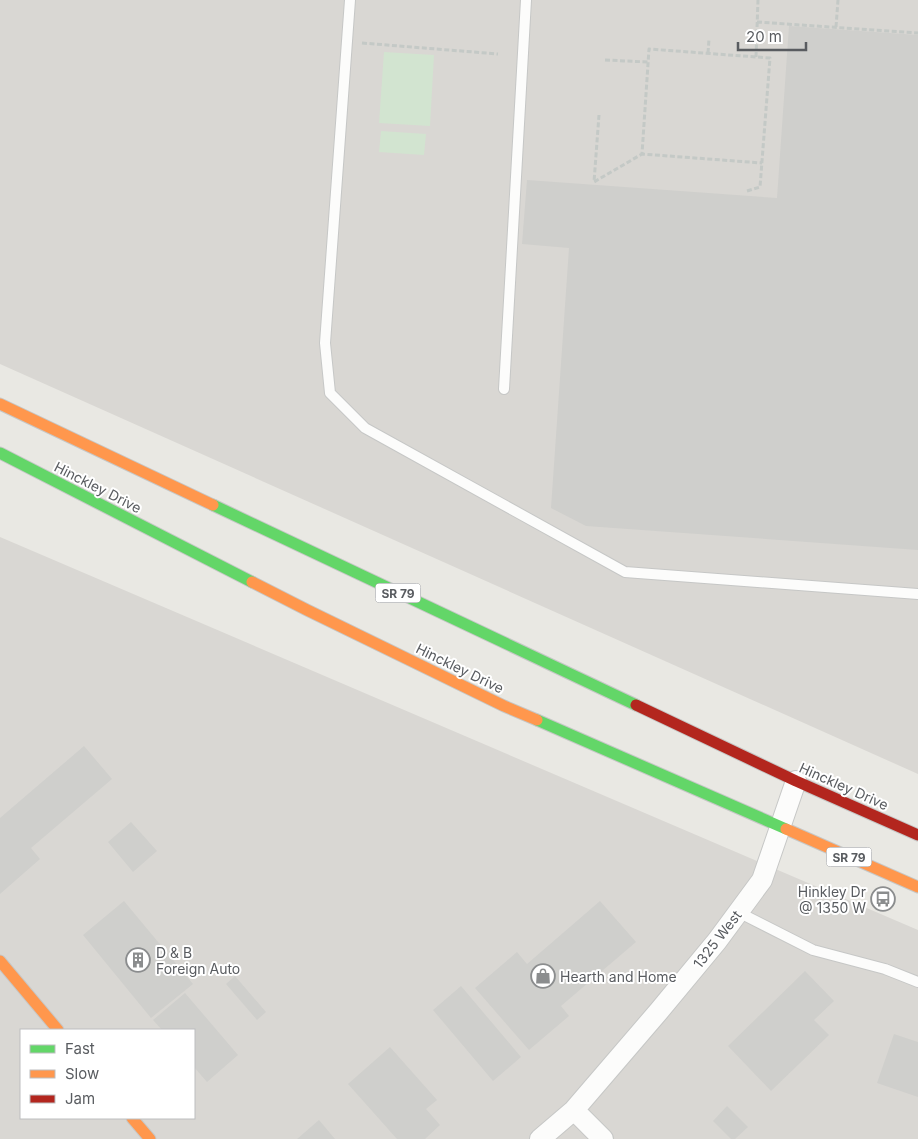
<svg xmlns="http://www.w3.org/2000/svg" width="918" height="1139" font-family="Inter,sans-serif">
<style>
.industrial{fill:#d9d7d3;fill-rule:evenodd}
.green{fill:#d2e4d0}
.building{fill:#cfcfcc}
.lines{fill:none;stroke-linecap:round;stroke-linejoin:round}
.lane-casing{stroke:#c6c7c6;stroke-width:12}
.street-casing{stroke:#c6c7c6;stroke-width:22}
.fast-casing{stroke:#c6c7c6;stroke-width:13}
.slow-casing{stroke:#c6c7c6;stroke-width:13}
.jam-casing{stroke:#c6c7c6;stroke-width:13}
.path{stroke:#c4c9c6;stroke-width:3;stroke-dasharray:5 2.5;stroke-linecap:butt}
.lane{stroke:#fcfcfb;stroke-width:10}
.street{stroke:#fcfcfb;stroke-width:20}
.fast{stroke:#63d668;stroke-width:11}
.slow{stroke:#ff974d;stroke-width:11}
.jam{stroke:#b3261e;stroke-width:11}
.labels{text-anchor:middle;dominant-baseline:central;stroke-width:4;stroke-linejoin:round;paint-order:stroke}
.shield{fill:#fff;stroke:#8b8d90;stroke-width:1}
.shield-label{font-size:12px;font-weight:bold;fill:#595c60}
.street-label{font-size:14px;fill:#595c60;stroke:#fff}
.poi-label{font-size:14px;fill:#595c60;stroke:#fff;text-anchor:start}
</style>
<rect width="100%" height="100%" fill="#e9e8e3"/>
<!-- industrial -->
<path class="industrial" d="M0,0H918V774L0,364Z
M0,537L918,930V1139H0ZM21,1030H194V1118H21Z"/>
<!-- green -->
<path class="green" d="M384,52L434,55L430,126L379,123Z
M381,131L426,134L424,155L379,152Z"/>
<!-- building -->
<path class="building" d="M789,26L918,35V550L586,526L551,508L569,248L522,244L527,180L777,198Z
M84,746L112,779L31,848L40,859L0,894V818Z
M131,822L157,851L133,872L108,842Z
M124,901L193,984L151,1018L83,935Z
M600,901L636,942L561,1006L569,1016L529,1050L475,988L517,952L527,964Z
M805,971L834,1001L814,1020L829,1035L771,1091L728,1046Z
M235,976L266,1012L257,1020L226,984Z
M461,986L521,1057L493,1081L433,1010Z
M185,993L238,1055L207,1082L194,1067V1030H162L153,1020Z
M894,1034L918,1042V1097L877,1083Z
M390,1047L437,1100L426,1109L440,1125L425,1139H397L348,1084Z
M727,1106L748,1127L735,1139H731L713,1121Z
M319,1120L335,1139H297Z"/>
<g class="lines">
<!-- lane casing -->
<g class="lane-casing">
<path id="lane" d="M350,0L325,343L330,393L365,428L625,572L918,594
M504,389L526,0
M738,912L813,950L885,969L918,982"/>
</g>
<!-- street casing -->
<g class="street-casing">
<path id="street" d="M574,1110L603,1139
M540,1139L574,1110L659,1011L717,941L762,880L796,781"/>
</g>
<!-- fast casing -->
<g class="fast-casing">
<path id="fast" d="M0,453L252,582
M213,505L636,705
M537,720L786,829"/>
</g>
<!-- slow casing -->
<g class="slow-casing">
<path id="slow" d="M0,404L213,505
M252,582L307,610L504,706L537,720
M786,829L918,887
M0,961L58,1030
M132,1118L150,1139"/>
</g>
<!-- jam casing -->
<g class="jam-casing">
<path id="jam" d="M636,705L796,781L918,835"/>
</g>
<!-- path -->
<path class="path" d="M757,22L918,33
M836,27L838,0
M362,43L498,54
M708,53L709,39
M756,57L758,0
M605,60L648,62
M599,115L594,182L642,154
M747,191L760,187L770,58L649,49L642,154L762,163"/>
<!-- lane -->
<use href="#lane" class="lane"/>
<!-- street -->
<use href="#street" class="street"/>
<!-- fast -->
<use href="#fast" class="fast"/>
<!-- slow -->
<use href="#slow" class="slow"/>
<!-- jam -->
<use href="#jam" class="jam"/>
</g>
<!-- icons -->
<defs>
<g id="bus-ring" transform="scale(1.25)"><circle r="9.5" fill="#fff" stroke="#8b8d8e" stroke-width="1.5"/><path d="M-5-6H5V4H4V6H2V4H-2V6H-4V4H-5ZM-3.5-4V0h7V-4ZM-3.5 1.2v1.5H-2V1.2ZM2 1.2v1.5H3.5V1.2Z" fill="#8b8d8e"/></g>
<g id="building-ring" transform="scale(1.25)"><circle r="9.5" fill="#fff" stroke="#8b8d8e" stroke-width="1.5"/><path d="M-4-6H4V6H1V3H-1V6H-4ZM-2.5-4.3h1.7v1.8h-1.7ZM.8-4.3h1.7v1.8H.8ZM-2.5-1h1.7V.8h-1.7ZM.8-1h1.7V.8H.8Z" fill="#8b8d8e"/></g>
<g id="shop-ring" transform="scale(1.25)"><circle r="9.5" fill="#fff" stroke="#8b8d8e" stroke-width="1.5"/><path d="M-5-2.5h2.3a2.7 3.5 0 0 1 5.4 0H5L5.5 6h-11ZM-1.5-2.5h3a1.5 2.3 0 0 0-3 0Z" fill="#8b8d8e"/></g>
</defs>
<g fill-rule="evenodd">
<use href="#bus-ring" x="883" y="899"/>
<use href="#building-ring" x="138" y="960"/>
<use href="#shop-ring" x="543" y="976"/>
</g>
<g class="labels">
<!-- shield labels -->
<g class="shield">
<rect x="375.5" y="583.5" width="45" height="19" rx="4"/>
<rect x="826.5" y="847.5" width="45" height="19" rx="4"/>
</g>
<g class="shield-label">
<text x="398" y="593">SR 79</text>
<text x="849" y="857">SR 79</text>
</g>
<!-- street labels -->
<g class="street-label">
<text transform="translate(98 487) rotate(27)">Hinckley Drive</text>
<text transform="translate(460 668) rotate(26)">Hinckley Drive</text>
<text transform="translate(844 786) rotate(24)">Hinckley Drive</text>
<text transform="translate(717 939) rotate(-52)">1325 West</text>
</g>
<!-- poi labels -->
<g class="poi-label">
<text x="866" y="891" text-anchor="end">Hinkley Dr<tspan x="866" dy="16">@ 1350 W</tspan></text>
<text x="156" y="952">D &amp; B<tspan x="156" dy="16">Foreign Auto</tspan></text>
<text x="560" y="976">Hearth and Home</text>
</g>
</g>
<!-- legend -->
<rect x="20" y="1029" width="175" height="90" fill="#ffffff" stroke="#bdbebf"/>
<rect x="30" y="1045" width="25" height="8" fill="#63d668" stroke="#bdbebf"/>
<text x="65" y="1054" font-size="15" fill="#595c60">Fast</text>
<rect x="30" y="1070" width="25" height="8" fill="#ff974d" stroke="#bdbebf"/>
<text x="65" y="1079" font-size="15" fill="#595c60">Slow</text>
<rect x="30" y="1095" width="25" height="8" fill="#b3261e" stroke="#bdbebf"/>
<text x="65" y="1104" font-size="15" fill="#595c60">Jam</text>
<!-- scale -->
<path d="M738 42v8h68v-8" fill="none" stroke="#595c60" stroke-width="2.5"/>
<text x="746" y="42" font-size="15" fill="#595c60" stroke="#ffffff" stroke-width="4" paint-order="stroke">20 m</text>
</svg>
